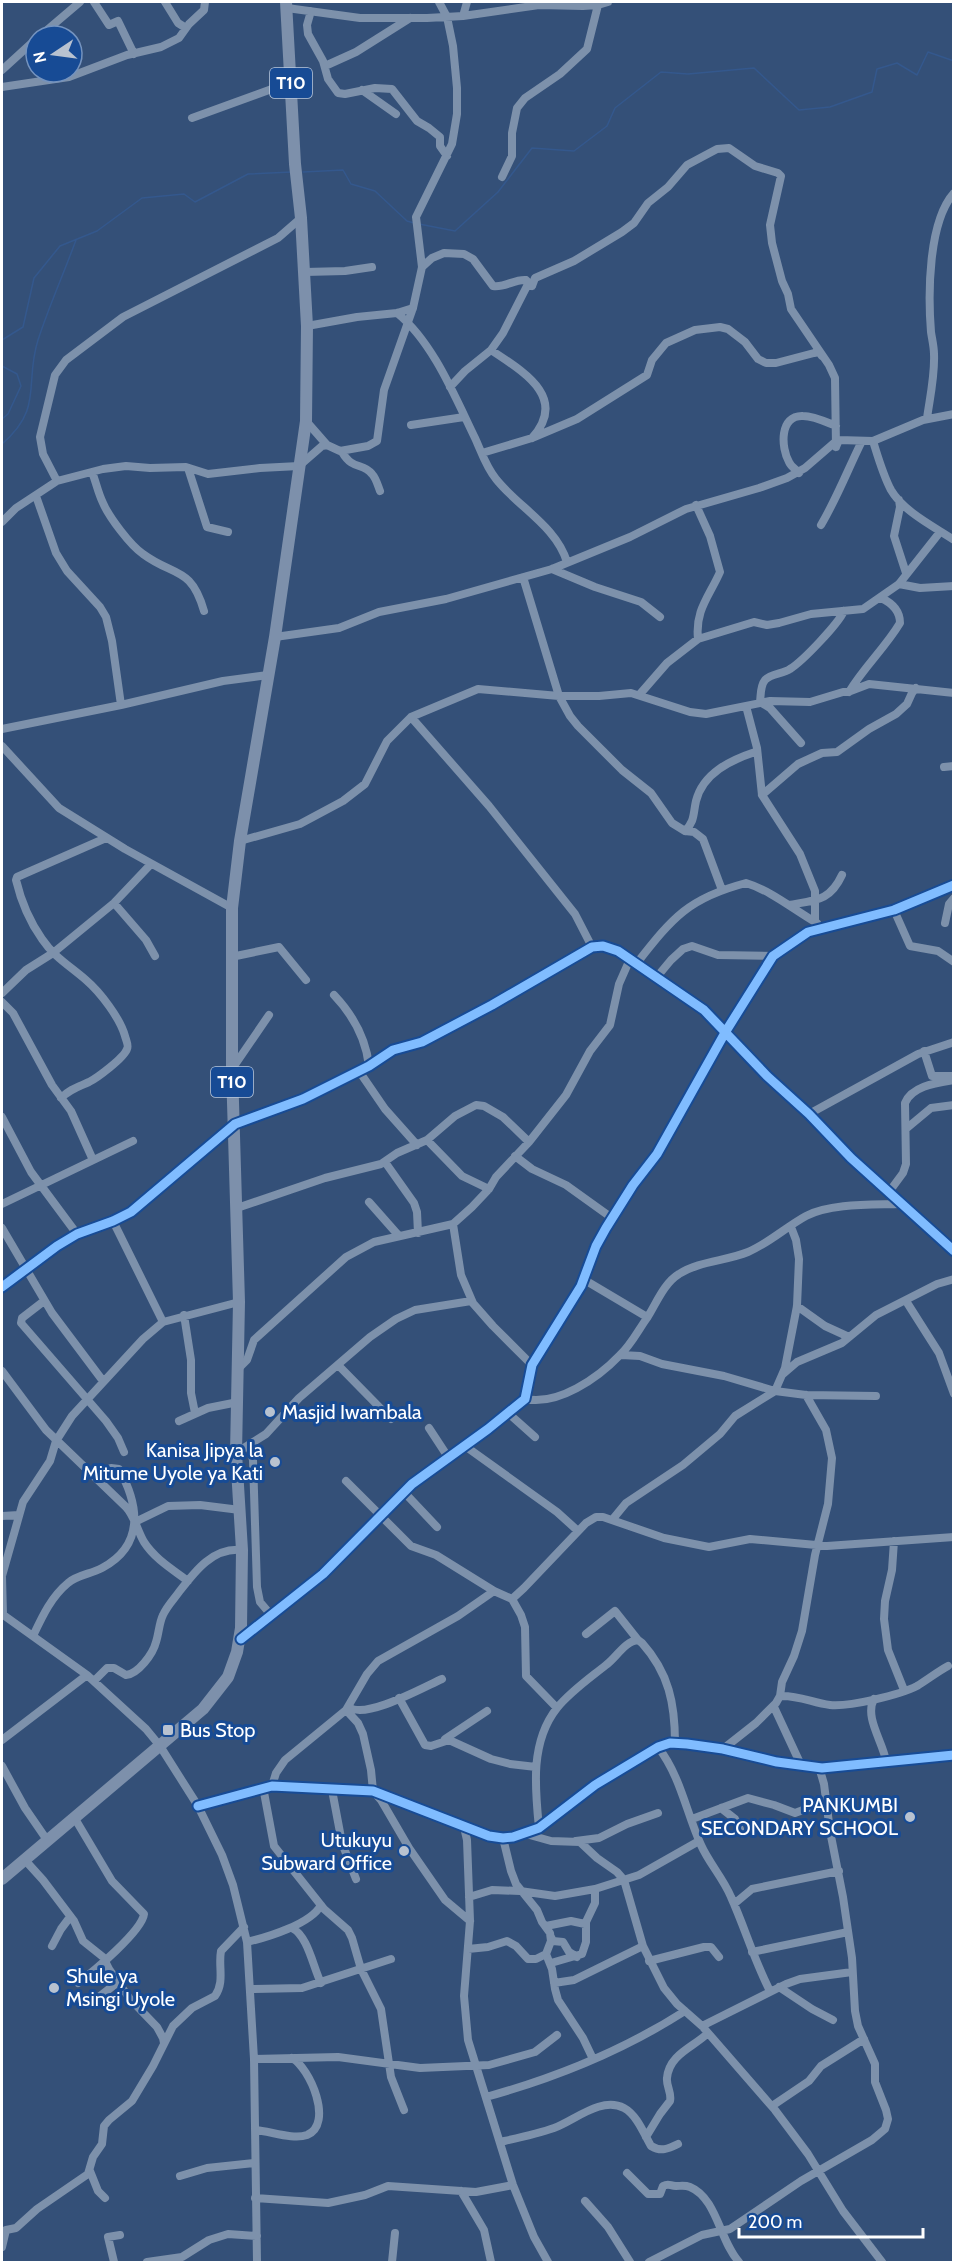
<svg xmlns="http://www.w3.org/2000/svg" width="955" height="2264" font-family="Cabin,sans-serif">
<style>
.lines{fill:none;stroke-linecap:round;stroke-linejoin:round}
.stream{stroke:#34588d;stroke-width:1.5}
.minor{stroke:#7d91ab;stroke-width:8}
.highway{stroke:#7d90ab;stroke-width:12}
.cycleway-casing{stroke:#174b95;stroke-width:13}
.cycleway{stroke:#80bcff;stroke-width:9}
.poi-dot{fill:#b8c2d0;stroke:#174b95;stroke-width:2}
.labels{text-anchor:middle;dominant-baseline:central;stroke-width:6;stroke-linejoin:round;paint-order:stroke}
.shield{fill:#174b95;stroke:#b9c9df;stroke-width:1.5}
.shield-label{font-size:18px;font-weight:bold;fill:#fff}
.poi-label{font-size:20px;fill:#fff;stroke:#174b95;text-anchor:start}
</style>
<rect width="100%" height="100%" fill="#345078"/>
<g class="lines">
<!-- stream -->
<path class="stream" d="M303,172L343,170L351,184L375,191L407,221L414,223
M419,224L455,231L498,192L532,148L574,151L607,126L615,108L661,72L688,74L754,68L799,110L830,107L872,92L877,69L897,63L917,75L928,52L954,61
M2,340L23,327L34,278L60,246L97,231L142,198L184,194L195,202L248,174L292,172
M2,366L17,374L21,386L8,414L2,419
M2,444C44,408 24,384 38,340C49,306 64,273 76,240"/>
<!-- minor -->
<path class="minor" d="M94,2L109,25L118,21L134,54
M165,2L178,23L186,28
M287,8L360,18H427L463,16L539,5L583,6L598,5L608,2
M311,11L307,25L308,34L323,61L328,79L338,93L345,94L375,88L392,89L417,121L429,128L440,137V146L447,156
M463,16L467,2
M40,36L80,2
M325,66L356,52L410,18
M2,70L36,39
M2,87L69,77L127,55L161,47L179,38L189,24L204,10L205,2
M362,90L396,114
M192,118L291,82
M502,177L512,156V133L517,108L525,98L560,74L587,49L598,5
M422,267L416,217L452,144L457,114V88L453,46L447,17L439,2
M305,272L345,271L372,267
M397,313C433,342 455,397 475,438C481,451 486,467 496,479C518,507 556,526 567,562
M307,326L357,317L397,313L413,308
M491,350C522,371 569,397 532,438
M450,387L465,371L491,350L503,333L527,286H532L535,278L574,261L622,232L634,223L648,203L668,187L687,165L717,149L729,148L755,166L778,173L781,176L770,225L772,243L782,281L788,294L791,309L829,365L835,378L836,447
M927,418C930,397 935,375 934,354C934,347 932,339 931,332C928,295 928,222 954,193
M306,421L327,445L340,451L368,446L377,441L384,390L413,308L422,267L432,258L444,253L464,254L473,259L493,286C505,288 514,279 526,280L532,286
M411,425L464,417
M873,441C878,457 883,475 891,490C904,512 933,526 954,540
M342,452C353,471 363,462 372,474C376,478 378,486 380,491
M482,453L532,438L577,419L647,375L652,360L666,343L695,330L720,327L728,329L745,342L758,359L766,363H776L814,353L819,352L822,356
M188,468L207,527L228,532
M92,472C96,482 98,493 103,503C109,517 130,545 143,554C174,577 191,566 204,611
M799,473C796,469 791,467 789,462C781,448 779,415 803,416C814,416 826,422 836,426
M57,481L43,454L40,437L55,375L66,360L123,317L278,238L301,218
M36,496L56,553L67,571L100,607L106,617L112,641L121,705
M899,500L900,507L894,536L906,573
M2,522L16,508L57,481L103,469L126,466L150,468L186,467L208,474L260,468L299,466L322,446L327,445
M821,525C837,498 848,469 862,441
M552,569L595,587L641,602L660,617
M523,577L559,696L570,716L578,726L622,770L651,793L672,823L685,831L694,832L703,839L722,890
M899,584L920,588L954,586
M275,637L339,628L379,612L446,599L552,569L630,537L686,509L759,488L787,478L805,468L834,443L836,447L839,440L873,441L923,420L954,414
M698,639L754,622L767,625L779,623L811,614L863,609L899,584L940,532
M849,692C864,667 885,648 900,623C900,611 892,603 881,598
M640,694L667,663L698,639C695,610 709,597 720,572L710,536L696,505
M743,707L746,706L757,748L762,795L800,854L815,891V922
M411,717L489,806L575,914L592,947
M2,729L121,705L223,681L268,675
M801,743L770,708L760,702C761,695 760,686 765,680C771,673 783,674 790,669C803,661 838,624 844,611
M2,746L59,808L125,849L232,908
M944,767L954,766
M762,795L798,764L822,753L837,752L869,729L896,714L907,704L912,693L916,688
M685,831C695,821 693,814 696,801C703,773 731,760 755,752
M240,841L300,824L343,801L365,784L387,741L411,717L478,689L559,696H599L631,693L690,712L706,714L770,701L810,702L843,692H848L869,684L954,693
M114,903L146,940L155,956
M789,905C816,900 830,901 842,875
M894,910L910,946L938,951L954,962
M945,923L949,904L954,898
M231,957L279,947L306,980
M637,963C673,917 689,898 746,883C772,891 794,910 817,923
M656,978L671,960L683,949L692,946L718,955L773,956
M2,993L26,970L53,953L114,903L151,864
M334,995C352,1014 366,1039 369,1066
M2,1002L13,1013L52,1085L71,1111L93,1160
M924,1051L932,1076H954
M232,1069L269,1015
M359,1071L385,1109L417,1145
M61,1098C70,1089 78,1087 89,1082C97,1078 124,1058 127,1049C129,1046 126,1040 125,1036C120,1018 100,992 86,980C70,966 54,957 42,939C30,922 21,901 16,880L17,877L106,838
M809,1114L918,1054L954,1042
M2,1117L31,1172L77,1234
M907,1128L931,1108L954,1105
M427,1140L462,1176L489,1189
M515,1156L532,1169L566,1185L612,1218
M385,1162L414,1203L417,1212L418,1233
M889,1192L903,1173L906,1164L905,1103C912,1086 936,1083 954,1080
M369,1202L399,1236
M2,1204L133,1141
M237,1208L325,1178L381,1164L397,1153L427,1140L455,1116L476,1105L484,1106L503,1117L529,1142
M113,1221L163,1322
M453,1224L461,1275L473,1303
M2,1228L52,1313L103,1381
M583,1279L647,1317
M2,1287L57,1246L77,1234L113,1221L131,1212L235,1124L303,1099L369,1066L393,1050L422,1042L492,1005L592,947L603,946L618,951L704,1010L767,1076L809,1114L851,1158L954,1251
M44,1301L22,1318L21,1323L106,1421L118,1438L124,1452
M906,1301L939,1353L954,1394
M797,1306L825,1326L849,1337
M184,1315L191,1360V1393L195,1413
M621,1355L640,1356L662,1364L724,1376L775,1391L806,1395L876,1396
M338,1365L391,1419
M239,1368L247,1360L254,1340L346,1257L374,1242L453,1224L472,1207L489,1189L496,1177L529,1142L566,1095L590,1051L610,1025L619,984L630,959
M2,1371L46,1430L126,1507C135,1517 137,1530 144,1542C155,1559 172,1569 188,1581
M783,1374L797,1362L842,1343L876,1315L937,1284L954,1279
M525,1399C558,1406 598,1378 620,1355C631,1345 639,1329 647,1318C656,1304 664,1283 679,1274C699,1261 726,1261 748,1252C769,1243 786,1227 806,1216C831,1203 873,1205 900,1204
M508,1413L535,1437
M179,1421L208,1408L238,1402
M429,1428L448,1457
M249,1445L253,1460L257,1587L260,1602L271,1615
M465,1446L557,1512L578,1531
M236,1453L266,1434L299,1398L370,1337L396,1319L415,1310L471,1301L493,1326L532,1365
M346,1481L411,1546L436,1555L494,1591L512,1599L524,1588L586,1523L596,1517H603L664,1538L709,1547L750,1539L827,1546L954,1537
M403,1491L437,1527
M2,1516L19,1515
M612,1520L626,1503L683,1465L720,1434L735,1416L775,1391L785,1368L797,1306L799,1259L796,1240L791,1227
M135,1522L168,1506L200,1505L240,1510
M894,1541L892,1570L885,1601L884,1619L888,1650L904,1690
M2,1576L23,1502L50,1461L56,1441L72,1416L143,1339L163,1322L239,1302
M2,1577L3,1615
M512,1599L521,1615L525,1627L526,1676L557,1708
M2,1614L87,1675L146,1729L160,1746L198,1806L222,1855L233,1885L247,1942L254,2059L257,2262
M586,1634L615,1611L638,1640
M33,1636C42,1617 51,1597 68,1583C77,1575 91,1574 102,1568C145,1545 139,1505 119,1469L111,1468L97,1479
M241,1639L323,1574L412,1484L488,1429L525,1399L532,1365L581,1286L596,1246L606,1228L633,1185L657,1154L726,1031L773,956L808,932L894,910L954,885
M94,1681L107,1668H114L126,1675C138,1674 153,1654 156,1642C159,1633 159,1623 163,1615C167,1606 174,1599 179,1592C195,1571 213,1547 242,1550
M780,1696C798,1695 813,1703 830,1705C849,1707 900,1695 917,1686C927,1680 937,1672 948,1666
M399,1698L425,1745L431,1746L449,1740L491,1759L510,1764L536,1767
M874,1699C864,1717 883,1742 886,1761
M349,1707C365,1720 424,1687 442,1679
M774,1707L801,1765
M346,1710L358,1723L363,1734L371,1770L373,1791L381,1800L409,1848L445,1900L470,1921
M445,1739L487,1711
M2,1740L87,1675
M658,1747C681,1777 686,1812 701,1845C709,1863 723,1878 731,1897C745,1928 754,1960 770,1991
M723,1749L756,1723L776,1703L780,1696L782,1682L794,1656L802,1631L815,1555L828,1504L832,1458L826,1430L806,1395
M2,1766L25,1808L47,1840
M272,1786L276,1773L285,1760L346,1710L367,1674L378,1661L458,1616L494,1591
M263,1787L274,1846L324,1909L348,1930L352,1938L361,1969L381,2009L391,2077L404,2110
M332,1790L342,1843L356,1879
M198,1806L272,1786L373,1791L489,1836L503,1838L513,1837L539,1828L595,1785L658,1747L670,1743L687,1744L723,1749L777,1762L822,1768L954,1755
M721,1808L735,1819L740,1829
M74,1817L112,1881L144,1914C142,1931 93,1972 78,1983
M692,1819L748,1798L774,1805L795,1813L827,1801
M464,1827L467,1840L470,1921L464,1996L468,2040L513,2185L534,2237L548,2262
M539,1828C535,1788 530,1742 557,1708C571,1691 590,1678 606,1665C616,1658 625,1641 638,1640L642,1643C669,1673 675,1704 675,1743
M526,1834L551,1841L580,1842L597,1858L617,1872L624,1880L643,1946L664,1988L677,2004L702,2026L775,2110L808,2154L843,2211L882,2262
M503,1838L511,1871L516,1884L537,1910L542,1922L550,1933L551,1941L546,1954L552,1969L555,1989L558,2000L583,2038L593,2059
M576,1841L599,1838L627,1824L658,1813
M24,1859L43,1880L74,1921L83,1941L103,1957L109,1969L130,1999L157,2027L163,2038L164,2043
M469,1897L492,1890L520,1891L555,1896L595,1889L639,1875L699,1841
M734,1904L752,1889L839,1871
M546,1926L571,1921L585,1924L595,1903V1889
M292,1928C308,1936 313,1967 321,1983
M551,1937L553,1941L563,1942L569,1952L577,1957
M247,1942C268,1937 311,1924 321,1905
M52,1946L61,1929L70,1917
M468,1949L488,1947L507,1941L516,1946L528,1959H536L546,1954
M752,1952L848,1932
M649,1961L704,1947H711L719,1957
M551,1963L582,1954L586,1942V1923
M554,1983L574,1980L643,1946
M779,1987L812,2009L833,2020
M251,1989L302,1988L391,1959
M90,2004L118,1982
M702,2026L786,1984L800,1979L852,1972
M254,2059L338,2057L420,2068L489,2065L535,2052L557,2035
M486,2097C555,2078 624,2050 685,2011
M772,2106L809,2081L821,2066L864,2039
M255,2130C270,2131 293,2140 307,2135C334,2124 310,2068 292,2058
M646,2137L660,2114L670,2101C672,2093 666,2086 667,2078C669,2054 694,2047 708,2033
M500,2142C518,2138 537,2134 554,2128C574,2121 601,2096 624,2108C637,2115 644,2134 651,2146C661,2152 668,2149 678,2144
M90,2171L98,2191L105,2198
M627,2173L648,2194H660L663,2186C669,2183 670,2186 676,2186C681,2186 685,2185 690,2187C717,2198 720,2242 739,2262
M180,2176L207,2168L254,2163
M461,2191L484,2230L491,2262
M255,2198L328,2203L365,2195L388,2186L476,2192L513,2185
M585,2201L608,2227L630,2262
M6,2230L16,2228L37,2209L88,2174L93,2157L102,2144L104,2126L109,2120L132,2101L153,2066L173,2026L192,2008L215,1996C225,1982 218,1966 221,1951L244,1927
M2,2247L6,2230
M114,2262L108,2237L120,2235
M147,2262L182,2257L209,2240L228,2234L257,2236
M392,2262L395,2233
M649,2262L702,2235L730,2229L801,2181L872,2140L885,2129L888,2119L886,2110L875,2082V2064L858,2026L855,2011L852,1958L843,1897L830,1831L824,1784L819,1767"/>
<!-- highway -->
<path class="highway" d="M2,1879L203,1709L228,1677L237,1652L241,1628L242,1550L236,1453L239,1302L232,1069V908L240,841L275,637L306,421L307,326L301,218L295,164L286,2"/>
<!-- cycleway casing -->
<g class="cycleway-casing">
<path id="cycleway" d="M2,1287L57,1246L77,1234L113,1221L131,1212L235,1124L303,1099L369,1066L393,1050L422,1042L492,1005L592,947L603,946L618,951L704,1010L767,1076L809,1114L851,1158L954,1251
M241,1639L323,1574L412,1484L488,1429L525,1399L532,1365L581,1286L596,1246L606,1228L633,1185L657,1154L726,1031L773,956L808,932L894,910L954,885
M198,1806L272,1786L373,1791L489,1836L503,1838L513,1837L539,1828L595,1785L658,1747L670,1743L687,1744L723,1749L777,1762L822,1768L954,1755"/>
</g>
<!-- cycleway -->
<use href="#cycleway" class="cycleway"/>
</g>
<!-- markers -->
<g class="poi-dot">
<circle cx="270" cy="1412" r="6"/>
<circle cx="275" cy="1462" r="6"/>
<rect x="162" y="1724" width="12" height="12" rx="3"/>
<circle cx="910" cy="1817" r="6"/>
<circle cx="404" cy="1851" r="6"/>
<circle cx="54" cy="1988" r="6"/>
</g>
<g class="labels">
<!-- shield labels -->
<g class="shield">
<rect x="270" y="68" width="42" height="30" rx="4.5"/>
<rect x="211" y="1067" width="42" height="30" rx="4.5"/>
</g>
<g class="shield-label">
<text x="291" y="83">T10</text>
<text x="232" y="1082">T10</text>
</g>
<!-- poi labels -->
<g class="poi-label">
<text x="282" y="1412">Masjid Iwambala</text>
<text x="263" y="1450" text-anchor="end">Kanisa Jipya la<tspan x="263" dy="23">Mitume Uyole ya Kati</tspan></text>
<text x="180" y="1730">Bus Stop</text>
<text x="898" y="1805" text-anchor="end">PANKUMBI<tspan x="898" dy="23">SECONDARY SCHOOL</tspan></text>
<text x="392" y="1840" text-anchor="end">Utukuyu<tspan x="392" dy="23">Subward Office</tspan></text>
<text x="66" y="1976">Shule ya<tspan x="66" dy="23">Msingi Uyole</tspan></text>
</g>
</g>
<!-- border -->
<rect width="955" height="2264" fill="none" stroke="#ffffff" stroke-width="6"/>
<!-- north arrow -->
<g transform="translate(54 54) rotate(257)"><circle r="28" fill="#174b95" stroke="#7493bf" stroke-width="1.5"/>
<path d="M0-4.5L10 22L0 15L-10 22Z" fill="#b8c2d0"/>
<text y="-9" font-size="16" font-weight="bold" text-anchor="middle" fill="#ffffff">N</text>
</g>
<!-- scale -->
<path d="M739 2228v9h184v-9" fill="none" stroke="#ffffff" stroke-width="3"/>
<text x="748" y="2228" font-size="18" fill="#ffffff" stroke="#174b95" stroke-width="4.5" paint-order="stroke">200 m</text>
</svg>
